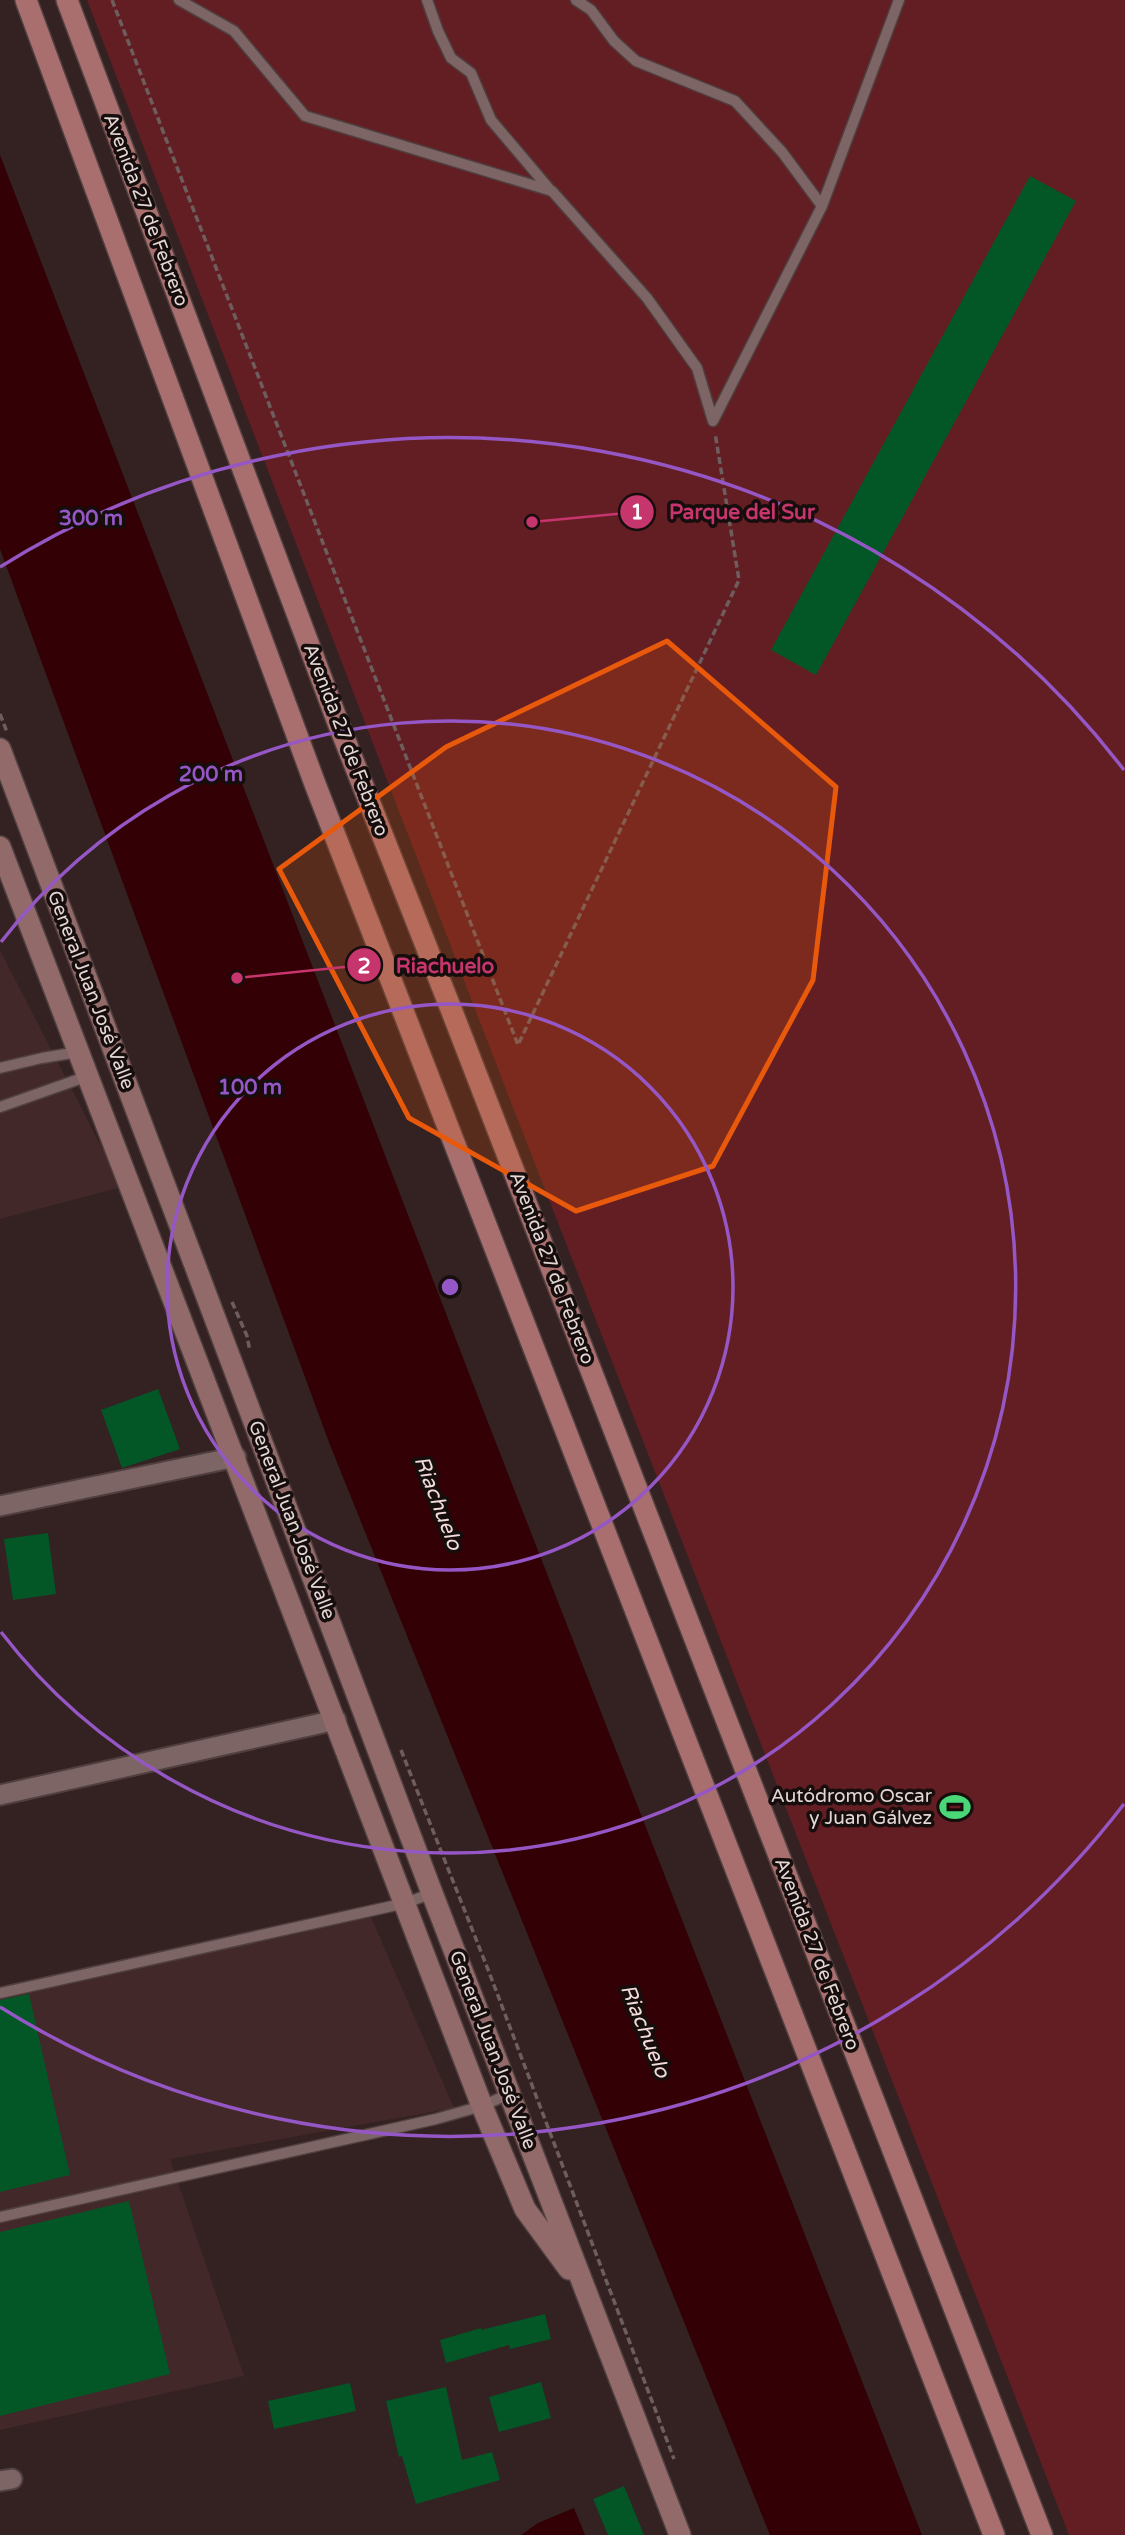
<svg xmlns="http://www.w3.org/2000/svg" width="1125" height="2535" font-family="'Varela Round',sans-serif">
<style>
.built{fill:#422829}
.green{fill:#631e23}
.water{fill:#320005}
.building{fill:#035727}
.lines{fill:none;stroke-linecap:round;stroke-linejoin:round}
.service-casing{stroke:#4f3f3f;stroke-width:13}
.minor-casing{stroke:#4f3f3f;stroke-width:23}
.secondary-casing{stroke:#4f3f3f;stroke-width:24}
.primary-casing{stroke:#4f3f3f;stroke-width:24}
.path{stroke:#6e5d5d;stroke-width:3.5;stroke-dasharray:7 3.5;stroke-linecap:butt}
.service{stroke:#7c6564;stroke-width:10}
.minor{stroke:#7c6564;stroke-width:19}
.secondary{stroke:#926a69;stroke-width:21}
.primary{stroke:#a96e6e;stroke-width:21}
.marked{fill:#e8590c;fill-opacity:0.2;stroke:#e8590c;stroke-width:5;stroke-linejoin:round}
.ring{fill:none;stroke:#9557c5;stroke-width:3.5}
.labels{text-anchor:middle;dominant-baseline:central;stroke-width:7;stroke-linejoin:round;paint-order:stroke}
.street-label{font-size:19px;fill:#e4d7d6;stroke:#160d0d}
.poi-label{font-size:19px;fill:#e4d7d6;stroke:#160d0d;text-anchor:end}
.water-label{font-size:21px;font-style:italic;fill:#f3dbda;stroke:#160d0d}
.centre{fill:#9557c5;stroke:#160d0d;stroke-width:3.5}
.ring-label{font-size:21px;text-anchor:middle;font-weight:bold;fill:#9557c5;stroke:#160d0d;stroke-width:7;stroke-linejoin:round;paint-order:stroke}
.leader{fill:none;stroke:#c7356d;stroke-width:2.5}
.callout-dot{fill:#c7356d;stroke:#160d0d;stroke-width:2.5}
.mark-label{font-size:21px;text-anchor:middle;font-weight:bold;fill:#fff}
.callout-label{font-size:21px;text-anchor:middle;font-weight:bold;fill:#c7356d;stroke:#160d0d;stroke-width:7;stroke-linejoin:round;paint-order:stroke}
</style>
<rect width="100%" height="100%" fill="#342121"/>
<!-- built -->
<path class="built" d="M0,950L122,1187L0,1219Z
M368,1910L454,2108L170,2159L244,2376L0,2430V1987Z"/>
<!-- green -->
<path class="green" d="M87,0H1125V2535H1069L502,1079Z"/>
<!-- water -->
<path class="water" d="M0,155L482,1407L922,2535H770L330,1445L0,549Z
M574,2508L585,2535H521L538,2523Z"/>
<!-- building -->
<path class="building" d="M1030,176L1076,201L816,675L771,650Z
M158,1389L180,1449L122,1468L101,1410Z
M48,1533L56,1594L13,1600L4,1539Z
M29,1994L70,2175L0,2192V2000Z
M129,2201L170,2374L0,2416V2232Z
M545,2314L551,2339L510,2349L509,2345L446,2363L440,2340L481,2328V2330Z
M541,2382L551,2418L499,2432L489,2397Z
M350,2383L356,2411L274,2429L268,2401Z
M446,2387L462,2460L492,2452L500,2480L416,2504L402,2456L399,2457L386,2401Z
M624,2486L644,2535H608L593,2499Z"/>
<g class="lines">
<!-- service casing -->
<g class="service-casing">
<path id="service" d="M179,0L234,31L305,116L552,191L647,298L697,368L713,421L822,206L899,0
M427,0L438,31L451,58L471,73L491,120L551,191
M576,0L591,10L614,41L636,61L735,101L782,152L822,206
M0,1068L42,1058L78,1052
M0,1107L88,1076
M0,1993L406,1903L432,1893
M0,2217L436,2119L482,2106L509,2094"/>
</g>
<!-- minor casing -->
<g class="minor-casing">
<path id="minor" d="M0,1506L236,1457
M0,1795L336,1720
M0,2481L12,2479"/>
</g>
<!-- secondary casing -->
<g class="secondary-casing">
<path id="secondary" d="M0,749L432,1893L680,2535
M0,847L482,2106L525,2209L569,2269"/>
</g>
<!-- primary casing -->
<g class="primary-casing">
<path id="primary" d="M26,0L315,784L994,2535
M67,0L337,720L451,1009L1042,2535"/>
</g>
<!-- path -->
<path class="path" d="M112,0L518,1045L739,580L715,433
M0,714L7,732
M232,1302L247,1336L250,1351
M401,1750L489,1972L674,2459"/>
<!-- service -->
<use href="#service" class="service"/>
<!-- minor -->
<use href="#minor" class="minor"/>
<!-- secondary -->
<use href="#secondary" class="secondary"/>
<!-- primary -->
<use href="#primary" class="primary"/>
</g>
<!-- marked area -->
<path class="marked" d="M667,641L836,787L813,980L713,1166L576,1211L409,1118L279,869L446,747Z"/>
<!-- distance rings -->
<g class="ring">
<circle cx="450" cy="1287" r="283"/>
<path d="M1 942A566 566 0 1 1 1 1632"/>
<path d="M1124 1804A849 849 0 0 1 0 2007M0 567A849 849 0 0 1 1124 770"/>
</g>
<!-- icons -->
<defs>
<g id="stadium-bare" transform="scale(2.415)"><path d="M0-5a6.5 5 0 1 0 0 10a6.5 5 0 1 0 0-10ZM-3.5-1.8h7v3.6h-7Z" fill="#49d778" stroke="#160d0d" stroke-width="2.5" paint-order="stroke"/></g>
</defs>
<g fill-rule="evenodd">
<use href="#stadium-bare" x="955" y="1807"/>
</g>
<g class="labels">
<!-- street labels -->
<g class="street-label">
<text transform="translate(146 210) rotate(69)">Avenida 27 de Febrero</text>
<text transform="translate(346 740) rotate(69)">Avenida 27 de Febrero</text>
<text transform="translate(91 990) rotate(69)">General Juan José Valle</text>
<text transform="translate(552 1268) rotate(69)">Avenida 27 de Febrero</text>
<text transform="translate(292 1520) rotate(69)">General Juan José Valle</text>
<text transform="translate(817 1954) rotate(69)">Avenida 27 de Febrero</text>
<text transform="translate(493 2050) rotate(69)">General Juan José Valle</text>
</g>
<!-- poi labels -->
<g class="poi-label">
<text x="932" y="1796">Autódromo Oscar<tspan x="932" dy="22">y Juan Gálvez</tspan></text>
</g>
<!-- water labels -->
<g class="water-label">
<text transform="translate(438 1503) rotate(69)">Riachuelo</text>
<text transform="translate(645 2031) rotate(68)">Riachuelo</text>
</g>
</g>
<circle cx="450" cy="1287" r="10" class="centre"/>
<g class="ring-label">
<text x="91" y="525">300 m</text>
<text x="211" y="781">200 m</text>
<text x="250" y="1094">100 m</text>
</g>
<!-- callouts -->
<path class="leader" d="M532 522L637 512M237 978L364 965"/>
<g class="callout-dot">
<circle cx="532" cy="522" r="7"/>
<circle cx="237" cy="978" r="7"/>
<circle cx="637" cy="512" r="18"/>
<circle cx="364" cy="965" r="18"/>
</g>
<g class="mark-label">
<text x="637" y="519">1</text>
<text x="364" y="973">2</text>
</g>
<g class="callout-label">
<text x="742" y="519">Parque del Sur</text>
<text x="445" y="973">Riachuelo</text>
</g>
</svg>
